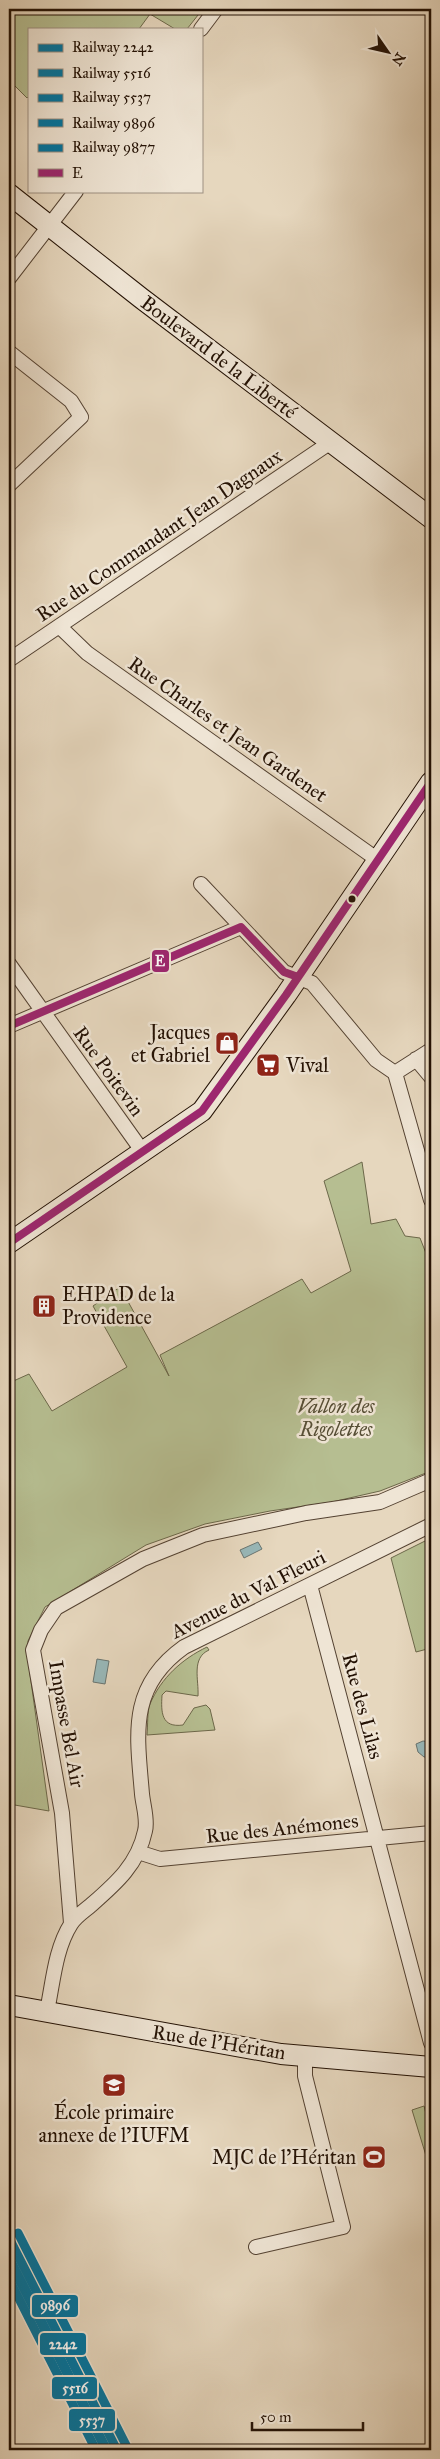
<svg xmlns="http://www.w3.org/2000/svg" width="440" height="2459" font-family="'IM FELL Great Primer',serif">
<style>
.green{fill:#b6be91;stroke:#6c684a}
.water{fill:#98b8b9;stroke:#697571}
.lines{fill:none;stroke-linecap:round;stroke-linejoin:round}
.street-casing{stroke:#544232;stroke-width:16}
.secondary-casing{stroke:#231104;stroke-width:22}
.street{stroke:#efe5d5;stroke-width:14}
.secondary{stroke:#efe5d5;stroke-width:20}
.bus-1-casing{stroke:#efe5d5;stroke-width:11}
.bus-1{stroke:#9d266f;stroke-width:8}
.rail-1-casing{stroke:#efe5d5;stroke-width:12}
.rail-2-casing{stroke:#efe5d5;stroke-width:12}
.rail-3-casing{stroke:#efe5d5;stroke-width:12}
.rail-4-casing{stroke:#efe5d5;stroke-width:12}
.rail-5-casing{stroke:#efe5d5;stroke-width:12}
.rail-1{stroke:#0075a1;stroke-width:9}
.rail-2{stroke:#0075a1;stroke-width:9}
.rail-3{stroke:#0075a1;stroke-width:9}
.rail-4{stroke:#0075a1;stroke-width:9}
.rail-5{stroke:#0075a1;stroke-width:9}
.bus-dot{fill:#231104;stroke:#efe5d5;stroke-width:2}
.labels{text-anchor:middle;dominant-baseline:central;stroke-width:5;stroke-linejoin:round;paint-order:stroke}
.street-label{font-size:20px;fill:#231104;stroke:#efe5d5}
.poi-label{font-size:20px;fill:#231104;stroke:#efe5d5;text-anchor:end}
.park-label{font-size:20px;font-style:italic;fill:#564e35;stroke:#efe5d5}
.line-badge{stroke:#efe5d5;stroke-width:2}
.badge-label{font-size:14px;text-anchor:middle;font-weight:bold;fill:#fff}
</style>
<rect width="100%" height="100%" fill="#e6d7be"/>
<filter id="stains"><feTurbulence type="fractalNoise" baseFrequency=".004" numOctaves="4"/><feColorMatrix values="0 0 0 0 .2 0 0 0 0 .09 0 0 0 0 .02 0 0 0 .5 -.17"/></filter>
<radialGradient id="worn" r=".72"><stop offset=".6" stop-color="#630" stop-opacity="0"/><stop offset="1" stop-color="#630" stop-opacity=".3"/></radialGradient>
<!-- green -->
<path class="green" d="M9,9H200L202,10L187,29H175L150,14L139,29H29V96L27,98L9,80Z
M362,1162L371,1224L396,1219L405,1236L420,1238L431,1266V1471L380,1491L332,1502L270,1511L205,1524L146,1545L45,1607L28,1641L29,1667L49,1811L9,1804V1383L29,1374L52,1411L127,1367L93,1306L120,1287L169,1376L160,1355L302,1279L311,1293L351,1271L324,1181Z
M431,1538V1546L426,1548L431,1559V1648L416,1652L391,1558Z
M207,1647L209,1650C191,1658 199,1680 198,1696L166,1691L162,1695C161,1712 161,1728 183,1725L194,1708L206,1705L210,1709L215,1730L147,1735C148,1725 147,1712 150,1704C161,1678 182,1659 207,1647Z
M424,2106L431,2133V2165L427,2159L412,2110Z"/>
<!-- water -->
<path class="water" d="M258,1542L262,1549L244,1558L240,1550Z
M97,1659L109,1661L105,1684L93,1682Z
M423,1741L431,1742L429,1757H424L418,1752L416,1744Z"/>
<g class="lines">
<!-- street casing -->
<g class="street-casing">
<path id="street" d="M201,29L216,9
M9,278L76,191
M9,352L71,401L81,417L9,485
M59,626L87,653L378,860
M9,660L331,442
M201,884L284,972L312,983L376,1060L395,1073
M9,964L143,1152
M9,1026L241,927
M416,1059L431,1077
M395,1073L431,1200
M395,1073L431,1050
M310,1585L431,2043
M138,1852L160,1859L431,1833
M71,1923L62,1813L33,1650L41,1630L56,1608L143,1559L203,1535L306,1513L380,1502L431,1480
M47,2011C53,1983 55,1949 71,1924C75,1917 84,1911 90,1906C114,1885 138,1865 145,1831C148,1820 143,1805 142,1794C137,1734 128,1687 184,1647L431,1525
M256,2247L343,2227L305,2076V2055"/>
</g>
<!-- secondary casing -->
<g class="secondary-casing">
<path id="secondary" d="M9,194L141,298L431,518
M9,1243L202,1111L286,995L431,782
M9,2005L281,2054L431,2067"/>
</g>
<!-- street -->
<use href="#street" class="street"/>
<!-- secondary -->
<use href="#secondary" class="secondary"/>
<!-- bus-1 casing -->
<g class="bus-1-casing">
<path id="bus-1" d="M9,1026L241,927L284,972L298,977
M9,1243L202,1111L286,995L431,782"/>
</g>
<!-- bus-1 -->
<use href="#bus-1" class="bus-1"/>
<!-- rail-1 casing -->
<g class="rail-1-casing">
<path id="rail-1" d="M9,2238L117,2450"/>
</g>
<!-- rail-2 casing -->
<g class="rail-2-casing">
<path id="rail-2" d="M9,2260L106,2450"/>
</g>
<!-- rail-3 casing -->
<g class="rail-3-casing">
<path id="rail-3" d="M9,2257L107,2450"/>
</g>
<!-- rail-4 casing -->
<g class="rail-4-casing">
<path id="rail-4" d="M18,2233L126,2445"/>
</g>
<!-- rail-5 casing -->
<g class="rail-5-casing">
<path id="rail-5" d="M9,2279L96,2450"/>
</g>
<!-- rail-1 -->
<use href="#rail-1" class="rail-1"/>
<!-- rail-2 -->
<use href="#rail-2" class="rail-2"/>
<!-- rail-3 -->
<use href="#rail-3" class="rail-3"/>
<!-- rail-4 -->
<use href="#rail-4" class="rail-4"/>
<!-- rail-5 -->
<use href="#rail-5" class="rail-5"/>
</g>
<!-- icons -->
<defs>
<g id="shop-square" transform="scale(1.25)"><rect x="-9" y="-9" width="18" height="18" rx="4" fill="#8f2418" stroke="#efe5d5"/><path d="M-5-2.5h2.3a2.7 3.5 0 0 1 5.4 0H5L5.5 6h-11ZM-1.5-2.5h3a1.5 2.3 0 0 0-3 0Z" fill="#fff"/></g>
<g id="supermarket-square" transform="scale(1.25)"><rect x="-9" y="-9" width="18" height="18" rx="4" fill="#8f2418" stroke="#efe5d5"/><path d="M-6-5.5h2.5l.6 2H6L4.5 2H-2.5L-4.4-4H-6ZM-1.5 3.2a1.3 1.3 0 1 0 .1 0ZM3 3.2a1.3 1.3 0 1 0 .1 0Z" fill="#fff"/></g>
<g id="building-square" transform="scale(1.25)"><rect x="-9" y="-9" width="18" height="18" rx="4" fill="#8f2418" stroke="#efe5d5"/><path d="M-4-6H4V6H1V3H-1V6H-4ZM-2.5-4.3h1.7v1.8h-1.7ZM.8-4.3h1.7v1.8H.8ZM-2.5-1h1.7V.8h-1.7ZM.8-1h1.7V.8H.8Z" fill="#fff"/></g>
<g id="school-square" transform="scale(1.25)"><rect x="-9" y="-9" width="18" height="18" rx="4" fill="#8f2418" stroke="#efe5d5"/><path d="M0-5L7-2L0 1L-7-2ZM-4 1L0 2.5L4 1V4Q0 6-4 4Z" fill="#fff"/></g>
<g id="stadium-square" transform="scale(1.25)"><rect x="-9" y="-9" width="18" height="18" rx="4" fill="#8f2418" stroke="#efe5d5"/><path d="M0-5a6.5 5 0 1 0 0 10a6.5 5 0 1 0 0-10ZM-3.5-1.8h7v3.6h-7Z" fill="#fff"/></g>
</defs>
<g fill-rule="evenodd">
<use href="#shop-square" x="227" y="1043"/>
<use href="#supermarket-square" x="268" y="1065"/>
<use href="#building-square" x="44" y="1306"/>
<use href="#school-square" x="114" y="2085"/>
<use href="#stadium-square" x="374" y="2157"/>
</g>
<!-- markers -->
<circle class="bus-dot" cx="352" cy="899" r="4.5"/>
<g class="labels">
<!-- street labels -->
<g class="street-label">
<text transform="translate(219 357) rotate(37)">Boulevard de la Liberté</text>
<text transform="translate(159 535) rotate(-34)">Rue du Commandant Jean Dagnaux</text>
<text transform="translate(228 729) rotate(35)">Rue Charles et Jean Gardenet</text>
<text transform="translate(109 1071) rotate(54)">Rue Poitevin</text>
<text transform="translate(248 1594) rotate(-27)">Avenue du Val Fleuri</text>
<text transform="translate(363 1706) rotate(75)">Rue des Lilas</text>
<text transform="translate(67 1724) rotate(80)">Impasse Bel Air</text>
<text transform="translate(282 1828) rotate(-6)">Rue des Anémones</text>
<text transform="translate(219 2042) rotate(9)">Rue de l'Héritan</text>
</g>
<!-- poi labels -->
<g class="poi-label">
<text x="210" y="1032">Jacques<tspan x="210" dy="23">et Gabriel</tspan></text>
<text x="286" y="1065" text-anchor="start">Vival</text>
<text x="62" y="1294" text-anchor="start">EHPAD de la<tspan x="62" dy="23">Providence</tspan></text>
<text x="114" y="2112" text-anchor="middle">École primaire<tspan x="114" dy="23">annexe de l'IUFM</tspan></text>
<text x="356" y="2157">MJC de l'Héritan</text>
</g>
<!-- park labels -->
<g class="park-label">
<text x="336" y="1406">Vallon des<tspan x="336" dy="23">Rigolettes</tspan></text>
</g>
</g>
<g class="line-badge">
<rect x="151" y="949" width="19" height="24" rx="5" fill="#9d266f"/>
<rect x="31" y="2294" width="48" height="24" rx="5" fill="#0075a1"/>
<rect x="39" y="2332" width="48" height="24" rx="5" fill="#0075a1"/>
<rect x="51" y="2376" width="47" height="24" rx="5" fill="#0075a1"/>
<rect x="68" y="2408" width="48" height="24" rx="5" fill="#0075a1"/>
</g>
<g class="badge-label">
<text x="160" y="966">E</text>
<text x="55" y="2310">9896</text>
<text x="63" y="2349">2242</text>
<text x="75" y="2393">5516</text>
<text x="92" y="2425">5537</text>
</g>
<!-- margin -->
<rect width="440" height="2459" fill="none" stroke="#e6d7be" stroke-width="30"/>
<rect x="10" y="10" width="420" height="2439" fill="none" stroke="#231104" stroke-width="2.5"/>
<rect x="15" y="15" width="410" height="2429" fill="none" stroke="#231104"/>
<!-- legend -->
<rect x="28" y="28" width="175" height="165" fill="#efe5d5" stroke="#9d9081"/>
<rect x="38" y="44" width="25" height="8" fill="#0075a1" stroke="#9d9081"/>
<text x="72" y="52" font-size="15" fill="#231104">Railway 2242</text>
<rect x="38" y="69" width="25" height="8" fill="#0075a1" stroke="#9d9081"/>
<text x="72" y="78" font-size="15" fill="#231104">Railway 5516</text>
<rect x="38" y="94" width="25" height="8" fill="#0075a1" stroke="#9d9081"/>
<text x="72" y="102" font-size="15" fill="#231104">Railway 5537</text>
<rect x="38" y="119" width="25" height="8" fill="#0075a1" stroke="#9d9081"/>
<text x="72" y="128" font-size="15" fill="#231104">Railway 9896</text>
<rect x="38" y="144" width="25" height="8" fill="#0075a1" stroke="#9d9081"/>
<text x="72" y="152" font-size="15" fill="#231104">Railway 9877</text>
<rect x="38" y="169" width="25" height="8" fill="#9d266f" stroke="#9d9081"/>
<text x="72" y="178" font-size="15" fill="#231104">E</text>
<!-- north arrow -->
<g transform="translate(388 52) rotate(124)" stroke="#efe5d5" stroke-width="4" paint-order="stroke">
<path d="M0-4L9 19L0 12L-9 19Z" fill="#231104"/>
<text y="-8" font-size="14" font-weight="bold" text-anchor="middle" fill="#231104">N</text>
</g>
<!-- scale -->
<path d="M252 2422v8h111v-8" fill="none" stroke="#231104" stroke-width="2.5"/>
<text x="260" y="2422" font-size="15" fill="#231104" stroke="#efe5d5" stroke-width="4" paint-order="stroke">50 m</text>
<rect width="100%" height="100%" filter="url(#stains)"/>
<rect width="100%" height="100%" fill="url(#worn)"/>
</svg>
